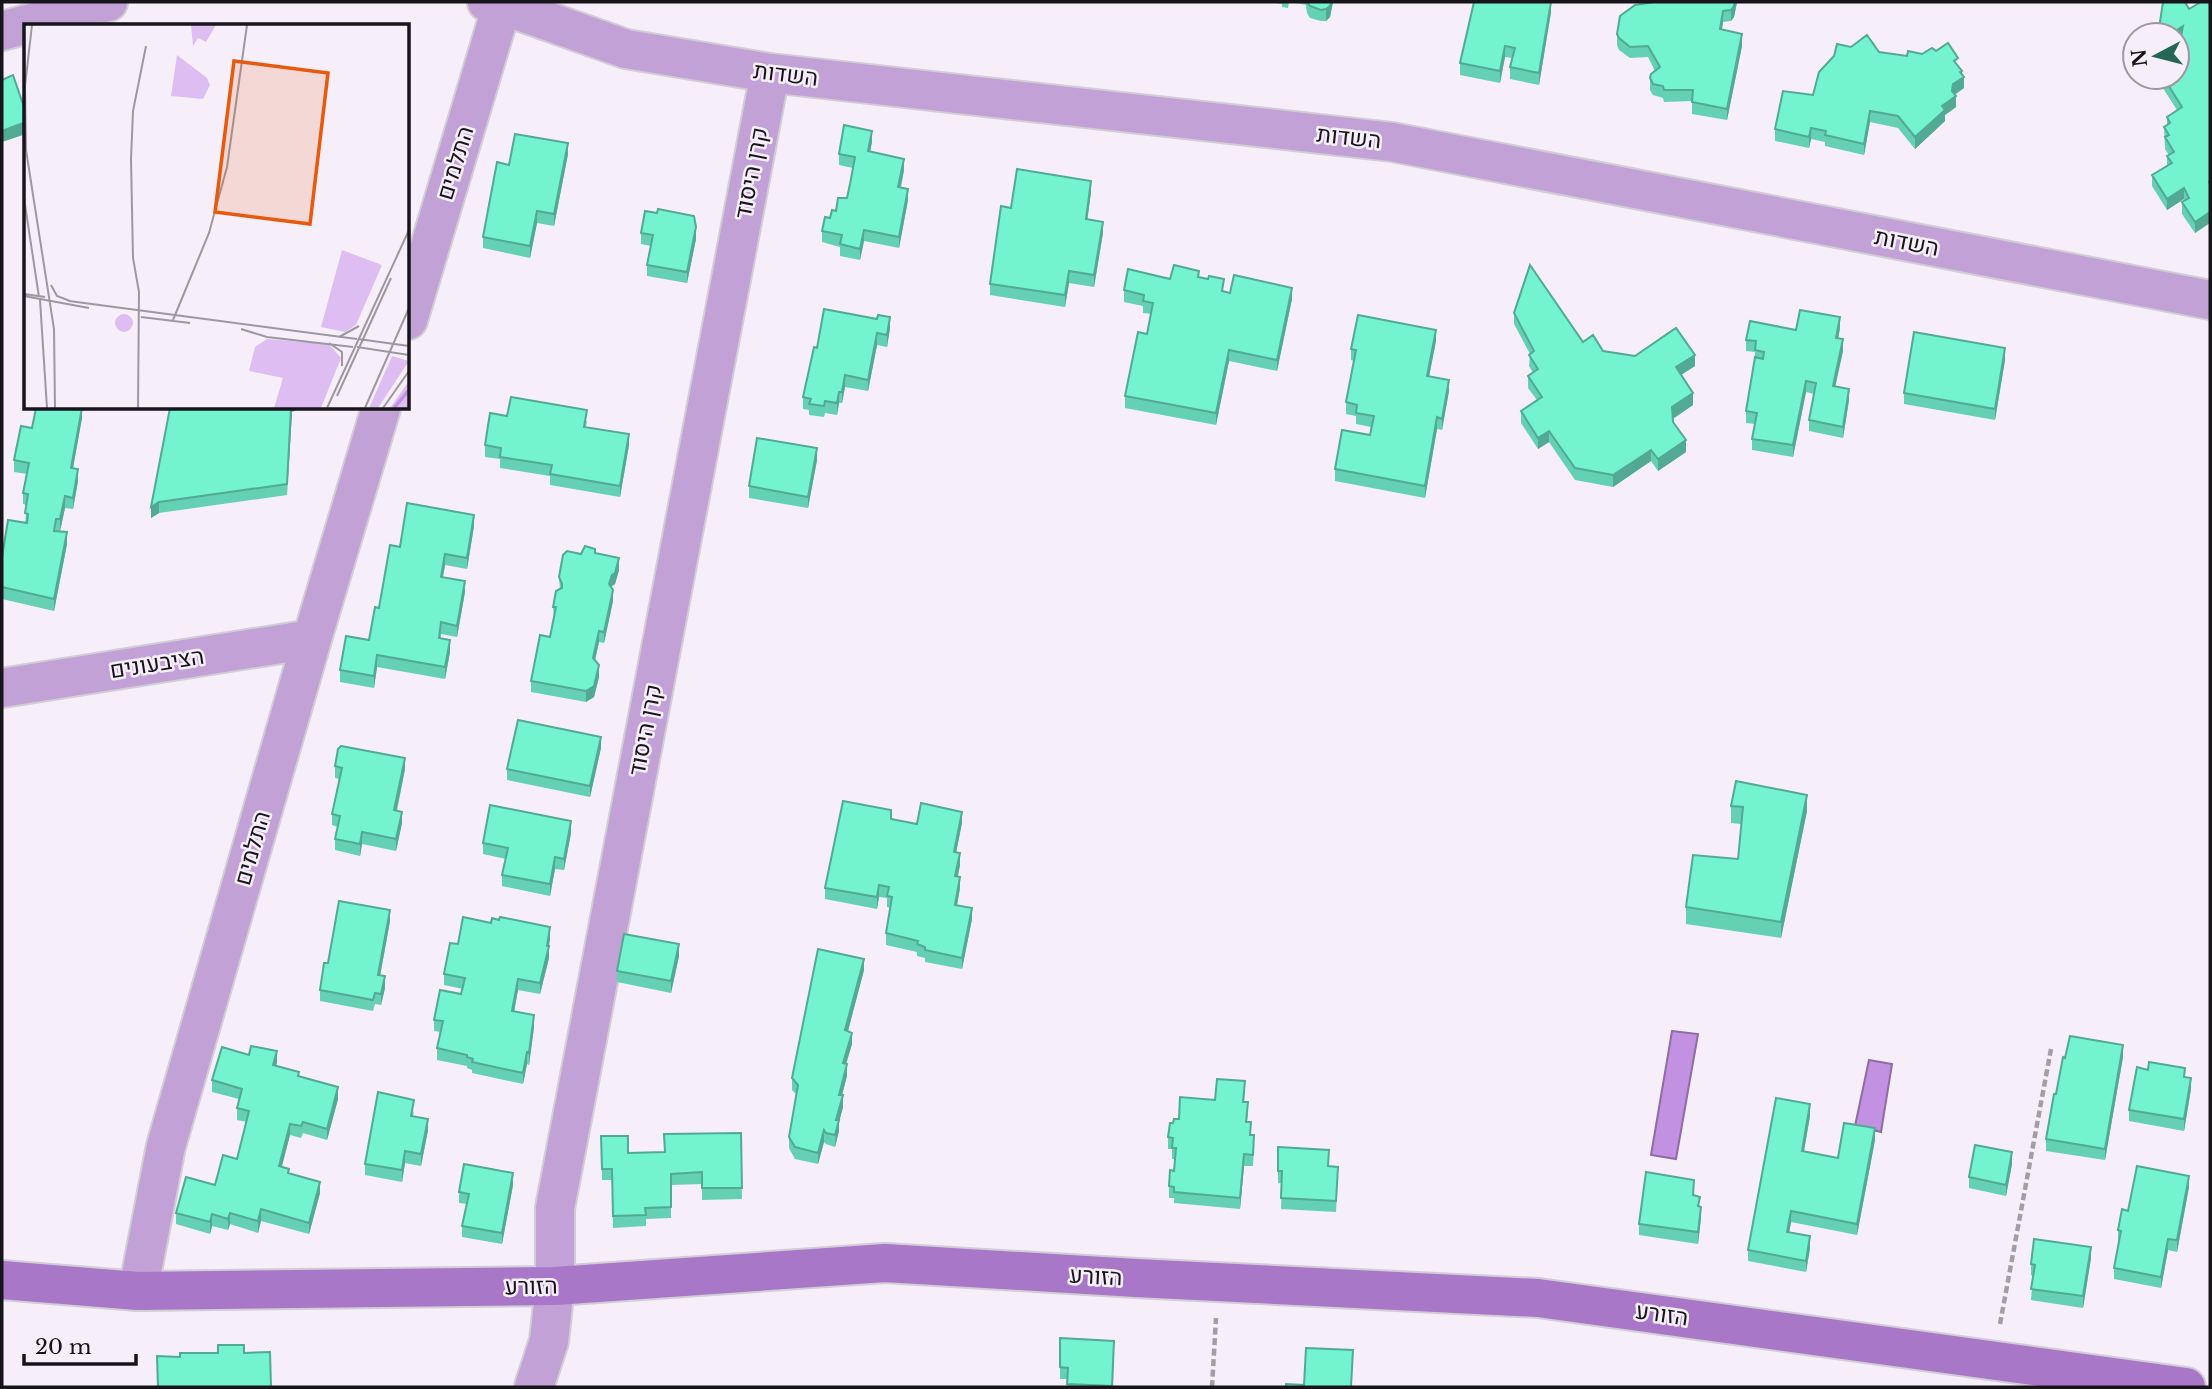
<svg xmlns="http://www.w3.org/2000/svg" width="2212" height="1389" font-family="'Libre Baskerville',Heebo,serif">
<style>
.water{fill:#c291e1;stroke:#8f6ca5;stroke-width:2}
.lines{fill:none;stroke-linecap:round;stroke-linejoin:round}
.street-casing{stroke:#d2ccd6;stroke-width:42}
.secondary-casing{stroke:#d2ccd6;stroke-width:42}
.path{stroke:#a39ea6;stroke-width:4.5;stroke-dasharray:7 3.5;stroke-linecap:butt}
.street{stroke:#c1a1d6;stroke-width:38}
.secondary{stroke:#a877c7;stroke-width:38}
.wall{fill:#64d1b2}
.shaded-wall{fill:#51aa91}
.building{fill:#74f3cf;stroke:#51aa91;stroke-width:2}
.labels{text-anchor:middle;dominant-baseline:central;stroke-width:5;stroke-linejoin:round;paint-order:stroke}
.street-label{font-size:23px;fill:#171519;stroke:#f6effa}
.inset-river{fill:none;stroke:#c291e1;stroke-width:3.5}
.inset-road{fill:none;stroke:#9d98a0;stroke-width:2}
.view{fill:#e8590c;fill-opacity:0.15;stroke:#e8590c;stroke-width:3.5}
.inset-edge{fill:none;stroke:#171519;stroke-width:3.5}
</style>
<rect width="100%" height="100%" fill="#f6effa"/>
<!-- water -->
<path class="water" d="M1672,1031L1698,1034L1676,1159L1651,1155Z
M1869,1060L1892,1064L1881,1132L1855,1126Z"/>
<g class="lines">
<!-- street casing -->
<g class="street-casing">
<path id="street" d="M487,2L502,5L626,49L770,73L1392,142L2210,300
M2,31L108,2
M408,320L503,2
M2,688L312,639
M138,1291L166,1146L312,639L381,408
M534,1387L549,1341L555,1286V1208L770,73"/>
</g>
<!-- secondary casing -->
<g class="secondary-casing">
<path id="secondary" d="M2,1280L138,1291L555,1286L885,1263L1136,1278L1538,1298L2186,1387"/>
</g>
<!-- path -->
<path class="path" d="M2000,1324L2051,1049
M1212,1387L1216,1318"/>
<!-- street -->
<use href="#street" class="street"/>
<!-- secondary -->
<use href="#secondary" class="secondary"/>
</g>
<!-- wall -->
<path class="wall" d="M1270,2H1289L1288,8L1282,7V4Z
M1291,2H1333L1330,17L1326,21H1321L1310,18L1307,13L1306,5Z
M1737,2L1734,17L1731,21L1723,22L1722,30L1742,46L1727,120L1692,114V101L1664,102L1663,98L1653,95L1650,90V78L1655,71L1648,57L1630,58L1619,50L1617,45V34Z
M2201,2L2195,233L2182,214V202L2185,201L2184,199L2167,210L2152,186V175L2167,165V156L2169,155L2165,149L2164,127L2167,125V117L2177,110L2159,82V77H2177L2180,39L2177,41V35L2189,9Z
M1551,12L1539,85L1510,79V67L1512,58L1505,57L1500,83L1460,75V63Z
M1851,47L1958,66L1962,75L1964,88L1955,95L1956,107L1945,115V121L1915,149L1898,128L1870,122L1864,155L1825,146V142L1811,139L1809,148L1775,141V129L1813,95Z
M872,142L870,151L904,170L901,188L908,200L899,248L864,241L860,260L840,256V247L822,242V231L830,218L847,198L853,168L839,165V154Z
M568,154L554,226L537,223L530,258L483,248V237L509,165Z
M1091,192L1087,220L1103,233L1094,287L1069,283L1065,307L990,295V284L1011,208Z
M657,213L696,239L687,283L647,276V265L651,246L641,244V233Z
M1199,277L1224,291L1230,293L1292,299L1277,371L1229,361L1216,425L1125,408V396L1147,334L1151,314L1143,313V306L1124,302V290L1170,279Z
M1514,313L1603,351L1695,366L1681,375L1693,405L1673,419V422L1686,452L1658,471L1651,461L1613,487L1575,480L1549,442L1538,449L1521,423V411L1537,400L1528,388V376L1533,373L1529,366L1530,354L1514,324Z
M890,328L887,347L877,345L868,391L845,387L842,403H839L837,415L825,413L824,417L809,415V410L803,409V397L817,348Z
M1840,328L1838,339L1843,351L1835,386L1849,400L1843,438L1809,431V420L1814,394L1806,392L1793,457L1752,450V439L1755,424L1746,423V411L1755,359V352L1746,351V340L1796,330Z
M1436,341L1429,376L1449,391L1442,430L1437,429L1425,498L1335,481V469L1370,435L1371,427L1356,424V416L1346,414V402L1354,361L1351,360V349Z
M2005,360L1995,420L1904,404V393Z
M170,408L292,412L287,495L159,513L151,518Z
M507,416L587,421L586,427L629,445L620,497L550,485V476L500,468V459L485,457V445Z
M82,418L73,468L78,481L73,509L65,508L60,531H56L67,544L54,611L2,599V557L25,523L27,505L23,504V493L27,474L14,472V460Z
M817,460L808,508L749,498V486Z
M474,526L467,569L445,565L443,577L465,592L457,637L441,634V638L450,652L445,679L377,667L374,688L340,682V670L369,640L400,547Z
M595,553L619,570L615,584L612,586L611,588L613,601L604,643L599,642L595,660L599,677L594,697L586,702L531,692V681L550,637L554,618L553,607L560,590L559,577L581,554Z
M601,748L590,797L507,780V769Z
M335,766L405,769L397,811L402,823L396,851L362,844L360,856L335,850V839L338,827L332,825V814L339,779L335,778Z
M1731,806L1807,811L1781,938L1686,924V907L1738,859L1741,824L1731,823Z
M891,819L917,824L962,823L956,852L960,865L958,876L960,888L957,905L972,919L962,969L925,962V958L917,956V952L886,945V933L891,908L887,907V898L879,897L877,909L825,899V888Z
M571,833L564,870L555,869L550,896L502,886V875L506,859L483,854V843Z
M499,920L550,939L549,946V958L540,994L518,990L514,1012L534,1027L529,1065L527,1064L523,1084L472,1073V1070L467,1068V1066L437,1060V1048L441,1032L434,1031V1020L461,994L463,989L444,985V974L458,944L491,923Z
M390,921L380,976L385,988L381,1005L375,1004L373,1011L320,1001V990L328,963Z
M679,956L671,993L617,982V971Z
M864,970L848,1031L852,1044L846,1064L847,1076L842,1095L843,1107L839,1122V1131L835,1147L826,1144L824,1142L818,1164L795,1159L789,1148V1137L796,1094L792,1090V1078Z
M2123,1057L2105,1160L2046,1151V1139L2065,1058Z
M277,1062L276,1066L299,1076L338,1099L327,1140L303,1133L301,1138L290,1135L281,1167L320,1193L309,1234L261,1221L258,1233L230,1224L228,1230L212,1226L210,1234L176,1224V1213L215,1185L237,1159L247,1122L237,1120V1108L239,1099L212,1092V1080Z
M2191,1089L2184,1131L2129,1121V1110Z
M1245,1092L1244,1102L1248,1114L1247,1122L1254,1147L1253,1166H1244L1240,1209L1174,1203V1198H1169V1186L1174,1171L1175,1159H1172V1149H1168V1137L1173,1123L1179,1119L1215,1100Z
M414,1111L413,1116L428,1130L421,1166L405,1163L402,1182L365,1175V1164Z
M1810,1116L1804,1151L1838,1158L1875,1140L1857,1235L1791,1222L1789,1233L1810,1248L1806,1272L1748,1261V1250Z
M741,1133L742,1199L702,1200V1184L671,1185V1218L646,1219V1226L613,1228L612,1180H602L601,1136L628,1153L664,1152Z
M1278,1147L1329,1166L1338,1178L1336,1212L1281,1209L1282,1183H1278Z
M2012,1164L2006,1196L1969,1188V1177Z
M513,1185L502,1244L462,1237V1226L467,1204L459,1203V1192Z
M2189,1187L2177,1252L2168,1250L2161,1288L2114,1279V1268L2119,1242H2118V1230L2128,1211Z
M1694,1196L1700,1207L1701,1218L1698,1244L1639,1235V1224Z
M2091,1258L2083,1308L2031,1300L2033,1276L2031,1275V1264Z
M1060,1338L1114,1352L1113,1387H1067L1068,1379H1060Z"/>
<!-- shaded-wall -->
<path class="shaded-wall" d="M1331,2H1333L1330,17L1326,21V9Z
M1551,2V12L1539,85V73Z
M1735,2H1737L1734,17L1731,21V10Z
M1723,11V22L1720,41V29Z
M2183,26V38L2177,41V35H2169Z
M1742,34V46L1727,120V109Z
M1505,46V57L1500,83V71Z
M1962,71V78L1964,77V88L1953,95L1956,96V107L1945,115V121L1915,149V137L1942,106L1952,91L1953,84L1960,72Z
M1870,111V122L1864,155V144Z
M26,122V134L2,142V131Z
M1811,128V139L1809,148V137Z
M872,131V142L868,162V151Z
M568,143V154L554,226V214Z
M904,159V170L898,198V187Z
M1091,181V192L1086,231V219Z
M2184,188V199L2167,210V199Z
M908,189V200L899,248V237Z
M537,211V223L530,258V246Z
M2210,212V223L2195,233V222Z
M1103,222V233L1094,287V275Z
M696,227V239L687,283V272Z
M864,230V241L860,260V249Z
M1069,271V283L1065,307V295Z
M1292,288V299L1277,371V360Z
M890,317V328L887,347V335Z
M1840,317V328L1836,350V338Z
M1436,330V341L1427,387V376Z
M877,333V345L868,391V380Z
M1843,339V351L1833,397V386Z
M2005,348V360L1995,420V409Z
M1229,350V361L1216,425V413Z
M1695,355V366L1676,378V367Z
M845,375V387L842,403V392Z
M1449,380V391L1442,430V419Z
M1806,381V392L1793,457V445Z
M1849,389V400L1843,438V427Z
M839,392V403L837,415V403Z
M1693,393V405L1672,419V407Z
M82,408V418L71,479V468Z
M291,408H300L292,412L287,495Z
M1437,417V429L1425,498V486Z
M1549,431V442L1538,449V438Z
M629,434V445L620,497V486Z
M1686,440V452L1658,471V459Z
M817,448V460L808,508V497Z
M1651,450V461L1613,487V475Z
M78,469V481L73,509V498Z
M65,496V508L60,531V519Z
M159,502V513L151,518V507Z
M474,515V526L467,569V558Z
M67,532V544L54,611V599Z
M445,554V565L441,588V577Z
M619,558V570L615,584L612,586L609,596V584Z
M465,581V592L457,637V626Z
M613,590V601L604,643V632Z
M599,631V642L593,669V658Z
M450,640V652L445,679V667Z
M377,655V667L374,688V676Z
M599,665V677L594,697L586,702V691Z
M601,737V748L590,797V786Z
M405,758V769L394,822V810Z
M1807,795V811L1781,938V922Z
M402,812V823L396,851V839Z
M962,812V823L954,863V852Z
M571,821V833L564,870V859Z
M362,832V844L360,856V844Z
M960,853V865L955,887V876Z
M555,857V869L550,896V884Z
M960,877V888L955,916V905Z
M879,885V897L877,909V897Z
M972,908V919L962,969V958Z
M390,910V921L378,987V975Z
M550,927V939L547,955L549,946V958L540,994V983Z
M679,944V956L671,993V981Z
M864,959V970L845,1042V1030Z
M385,976V988L381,1005V994Z
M518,979V990L512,1023V1011Z
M534,1015V1027L529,1065V1053Z
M852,1033V1044L843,1074V1063Z
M2123,1045V1057L2105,1160V1149Z
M277,1051V1062L273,1077V1065Z
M527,1052V1064L523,1084V1073Z
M847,1064V1076L839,1106V1095Z
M2191,1078V1089L2184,1131V1119Z
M338,1087V1099L327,1140V1129Z
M843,1095V1107L839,1122V1131L835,1147L836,1120Z
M1810,1104V1116L1802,1162V1151Z
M428,1119V1130L421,1166V1154Z
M290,1124V1135L279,1178V1166Z
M1875,1128V1140L1857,1235V1224Z
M824,1130V1142L818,1164V1153Z
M405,1151V1163L402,1182V1170Z
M2012,1152V1164L2006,1196V1185Z
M1244,1154V1166L1240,1209V1198Z
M513,1173V1185L502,1244V1233Z
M2189,1176V1187L2177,1252V1240Z
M320,1182V1193L309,1234V1223Z
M1701,1207V1218L1698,1244V1232Z
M261,1209V1221L258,1233V1221Z
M1791,1211V1222L1787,1244V1232Z
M230,1213V1224L228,1230V1219Z
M212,1214V1226L210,1234V1222Z
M1810,1236V1248L1806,1272V1261Z
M2168,1239V1250L2161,1288V1277Z
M2091,1247V1258L2083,1308V1296Z"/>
<!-- building -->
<path class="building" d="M1307,2H1331L1330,6L1326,9L1321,10L1310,6Z
M1474,2H1551L1539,73L1510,67L1515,48L1505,46L1500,71L1460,63Z
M1654,2H1735L1734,6L1731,10L1723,11L1720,29L1742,34L1727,109L1692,102L1693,90H1664L1663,86L1653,84L1650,78L1651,74L1660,67L1648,46L1630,47L1619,38L1617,34L1620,16L1635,5Z
M2163,2H2185L2189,9L2201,2H2210V181L2209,182L2210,184V212L2195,222L2182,202L2189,198L2184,188L2167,199L2152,175L2172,163L2167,156L2174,152L2165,137L2169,135L2164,127L2170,123L2167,117L2182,107L2163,77H2177V57L2183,26L2169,35H2158Z
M1867,35L1879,52L1907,56L1908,51L1922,54L1932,48L1936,51L1948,43L1958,58L1954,61L1962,71L1960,72L1964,77L1953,84L1952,91L1956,96L1942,106L1945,110L1915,137L1898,116L1870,111L1864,144L1825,135L1826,131L1811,128L1809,137L1775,129L1783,91L1813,95L1819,72L1834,56L1837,44L1851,47Z
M13,75L26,113V122L2,131V80Z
M844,125L872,131L868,151L904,159L898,187L908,189L899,237L864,230L860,249L840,244L842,235L822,231L825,217L830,218L832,210L836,211L838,198H847L850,184L855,157L839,154Z
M515,134L568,143L554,214L537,211L530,246L483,237L497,162L509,165Z
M1017,169L1091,181L1086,219L1103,222L1094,275L1069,271L1065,295L990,284L1001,206L1011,208Z
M658,209L694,216L696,227L687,272L647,265L653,235L641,233L645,211L657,213Z
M1174,265L1199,271L1198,277L1208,279L1209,276L1224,279L1222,291L1230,293L1234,275L1292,288L1277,360L1229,350L1216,413L1125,396L1138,332L1147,334L1153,303L1143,301L1144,295L1124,290L1128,269L1170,279Z
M1530,265L1583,342L1593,335L1603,351L1635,356L1676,328L1695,355L1676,367L1693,393L1672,407L1673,422L1686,440L1658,459L1651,450L1613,475L1575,468L1549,431L1538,438L1521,411L1542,397L1528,376L1538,369L1529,355L1534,351L1514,313Z
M824,309L877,319L878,315L890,317L887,335L877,333L868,380L845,375L842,392H839L837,403L825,401L824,406L809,404L811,399L803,397L814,347L817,348Z
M1800,310L1840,317L1836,338L1843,339L1833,386L1849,389L1843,427L1809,420L1816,383L1806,381L1793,445L1752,439L1757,413L1746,411L1755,357L1763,359L1764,352L1755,350L1756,341L1746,340L1750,321L1796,330Z
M1358,315L1436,330L1427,376L1449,380L1442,419L1437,417L1425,486L1335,469L1342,430L1370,435L1374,416L1356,413L1357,405L1346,402L1356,350L1351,349Z
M1914,332L2005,348L1995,409L1904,393Z
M511,397L587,410L584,427L629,434L620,486L550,474L552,465L500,457L501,448L485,445L490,413L507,416Z
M36,408H82L71,468L78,469L73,498L65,496L60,519H56L54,531L67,532L54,599L2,587V557L8,520L27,523L28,514L25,513L28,494L23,493L29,463L14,460L21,426L32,428Z
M170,408H291L287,484L159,502L151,507Z
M757,438L817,448L808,497L749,486Z
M407,503L474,515L467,558L445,554L441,577L465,581L457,626L441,622L439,638L450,640L445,667L377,655L374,676L340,670L346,636L369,640L375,607L379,608L390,545L400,547Z
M585,546L595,549V553L619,558L615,573L612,575L609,584L613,590L604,632L599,631L593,658L599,665L594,686L586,691L531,681L540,635L550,637L556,607H553L556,591L562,588V584L559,577L563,555L567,551L581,554Z
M518,720L601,737L590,786L507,769Z
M341,746L405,758L394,810L402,812L396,839L362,832L360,844L335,839L340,816L332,814L342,768L335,766L338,749Z
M1736,781L1807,795L1781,922L1686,907L1693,855L1738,859L1743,807L1731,806Z
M843,801L891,810V819L917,824L921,803L962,812L954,852L960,853L955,876L960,877L955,905L972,908L962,958L925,950V947L917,944L918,941L886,933L892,897L887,896L889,887L879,885L877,897L825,888Z
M490,805L571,821L564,859L555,857L550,884L502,875L508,848L483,843Z
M339,901L390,910L378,975L385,976L381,994L375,993L373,1000L320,990L324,963H328Z
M463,917L491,923L492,918L499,920L500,917L550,927L547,946H549L540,983L518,979L512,1011L534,1015L529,1053L527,1052L523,1073L472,1062L473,1059L467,1057V1055L437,1048L443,1021L434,1020L440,990L461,994L465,978L444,974L450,943L458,944Z
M624,934L679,944L671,981L617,971Z
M818,949L864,959L845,1030L852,1033L843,1063L847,1064L839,1095H843L836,1120H839L835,1135L826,1133L824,1130L818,1153L795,1147L789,1137L798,1085L792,1078Z
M2070,1036L2123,1045L2105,1149L2046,1139L2054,1094H2056L2063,1057L2065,1058Z
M251,1046L277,1051L273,1065L299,1072L298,1076L338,1087L327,1129L303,1122L301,1126L290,1124L279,1166L289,1169L288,1173L320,1182L309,1223L261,1209L258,1221L230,1213L228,1219L212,1214L210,1222L176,1213L186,1177L215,1185L223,1155L237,1159L249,1111L237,1108L242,1089L212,1080L222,1047L249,1055Z
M2149,1062L2185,1068L2184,1077L2191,1078L2184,1119L2129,1110L2137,1067L2148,1070Z
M1217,1079L1245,1081L1243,1102H1248L1246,1122H1251L1250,1135H1254L1253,1155L1244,1154L1240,1198L1174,1192V1187L1169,1186L1170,1170L1174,1171L1176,1148H1172L1173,1138L1168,1137L1170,1123H1173L1174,1119H1179L1180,1097L1215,1100Z
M378,1092L414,1100L411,1116L428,1119L421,1154L405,1151L402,1170L365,1164Z
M1776,1098L1810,1104L1802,1151L1838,1158L1844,1123L1875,1128L1857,1224L1791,1211L1787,1232L1810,1236L1806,1261L1748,1250Z
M741,1133L742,1188H702V1172L671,1174V1207L645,1208L646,1215L613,1216L612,1169H602L601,1136H628V1153L665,1152L664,1134Z
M1975,1145L2012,1152L2006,1185L1969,1177Z
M1278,1147L1329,1150L1328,1166L1338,1167L1336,1201L1281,1198L1282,1171H1278Z
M464,1164L513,1173L502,1233L462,1226L469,1194L459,1192Z
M2137,1166L2189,1176L2177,1240L2168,1239L2161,1277L2114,1268L2121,1231L2118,1230L2122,1209L2128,1211Z
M1646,1172L1694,1180L1693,1195L1700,1197L1698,1206L1701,1207L1698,1232L1639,1224Z
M2034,1239L2091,1247L2083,1296L2031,1289L2035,1265L2031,1264Z
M1060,1338L1114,1341L1112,1386L1067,1384L1068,1368L1060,1367Z
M218,1345H244V1353L270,1352L271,1387H158L157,1356L180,1357V1353H218Z
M1306,1348L1353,1350L1351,1387H1286V1384L1304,1385Z"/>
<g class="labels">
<!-- street labels -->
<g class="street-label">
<text transform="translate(786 74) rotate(7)">השדות</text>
<text transform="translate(1349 137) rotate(6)">השדות</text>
<text transform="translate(455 163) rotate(-73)">התלמים</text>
<text transform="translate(751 173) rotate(-79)">קרן היסוד</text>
<text transform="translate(1907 242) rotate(11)">השדות</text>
<text transform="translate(157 663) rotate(-9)">הציבעונים</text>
<text transform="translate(645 730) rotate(-79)">קרן היסוד</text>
<text transform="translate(252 848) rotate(-74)">התלמים</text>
<text transform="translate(1096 1276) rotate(3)">הזורע</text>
<text transform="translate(531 1286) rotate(-1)">הזורע</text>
<text transform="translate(1662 1314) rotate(8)">הזורע</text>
</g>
</g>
<!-- overview -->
<g transform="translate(24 24)">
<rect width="385" height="385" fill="#f6effa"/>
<path d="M167,1H192L182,18L174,14L169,22ZM153,31L183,54L186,61L179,75L147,72ZM318,226L358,241L332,301L321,308L297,303ZM91 299a9 9 0 1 1 18 0a9 9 0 1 1-18 0ZM243,315L305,320L317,334L297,384H250L259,354L225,347L231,323ZM368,332L385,337L354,384H345ZM385,357V384H366Z" fill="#debef2"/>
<path class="inset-river" d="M370,384L385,366"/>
<path class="inset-road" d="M8,1L1,62L2,126L30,305L31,384M0,174L15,273M27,261L33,272L46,277M0,270L21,273M0,272L65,284M16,276L23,384M45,277L333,315M117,293L166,299M149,296L185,209L203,143L223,1M217,305L243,313L329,323M315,313L335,302M334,315L385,322M305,319L318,328V342M333,323L385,331M313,372L367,254M114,384L115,268L109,234L107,135L109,87L122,22M303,384L385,206M341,384L385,284M359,384L385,347"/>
<path class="view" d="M210,37L304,49L286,200L191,188Z"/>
<rect width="385" height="385" class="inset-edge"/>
</g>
<!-- border -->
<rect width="2212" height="1389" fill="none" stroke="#171519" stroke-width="7"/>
<!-- north arrow -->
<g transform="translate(2156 56) rotate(263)"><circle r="33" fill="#f6effa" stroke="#9d98a0" stroke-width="2"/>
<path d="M0-5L12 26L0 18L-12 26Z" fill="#266655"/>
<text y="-10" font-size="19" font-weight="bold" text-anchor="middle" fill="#171519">N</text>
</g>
<!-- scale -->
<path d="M24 1354v10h112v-10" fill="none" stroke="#171519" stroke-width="3.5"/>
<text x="35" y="1354" font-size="21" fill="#171519" stroke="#f6effa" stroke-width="5" paint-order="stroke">20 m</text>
</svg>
